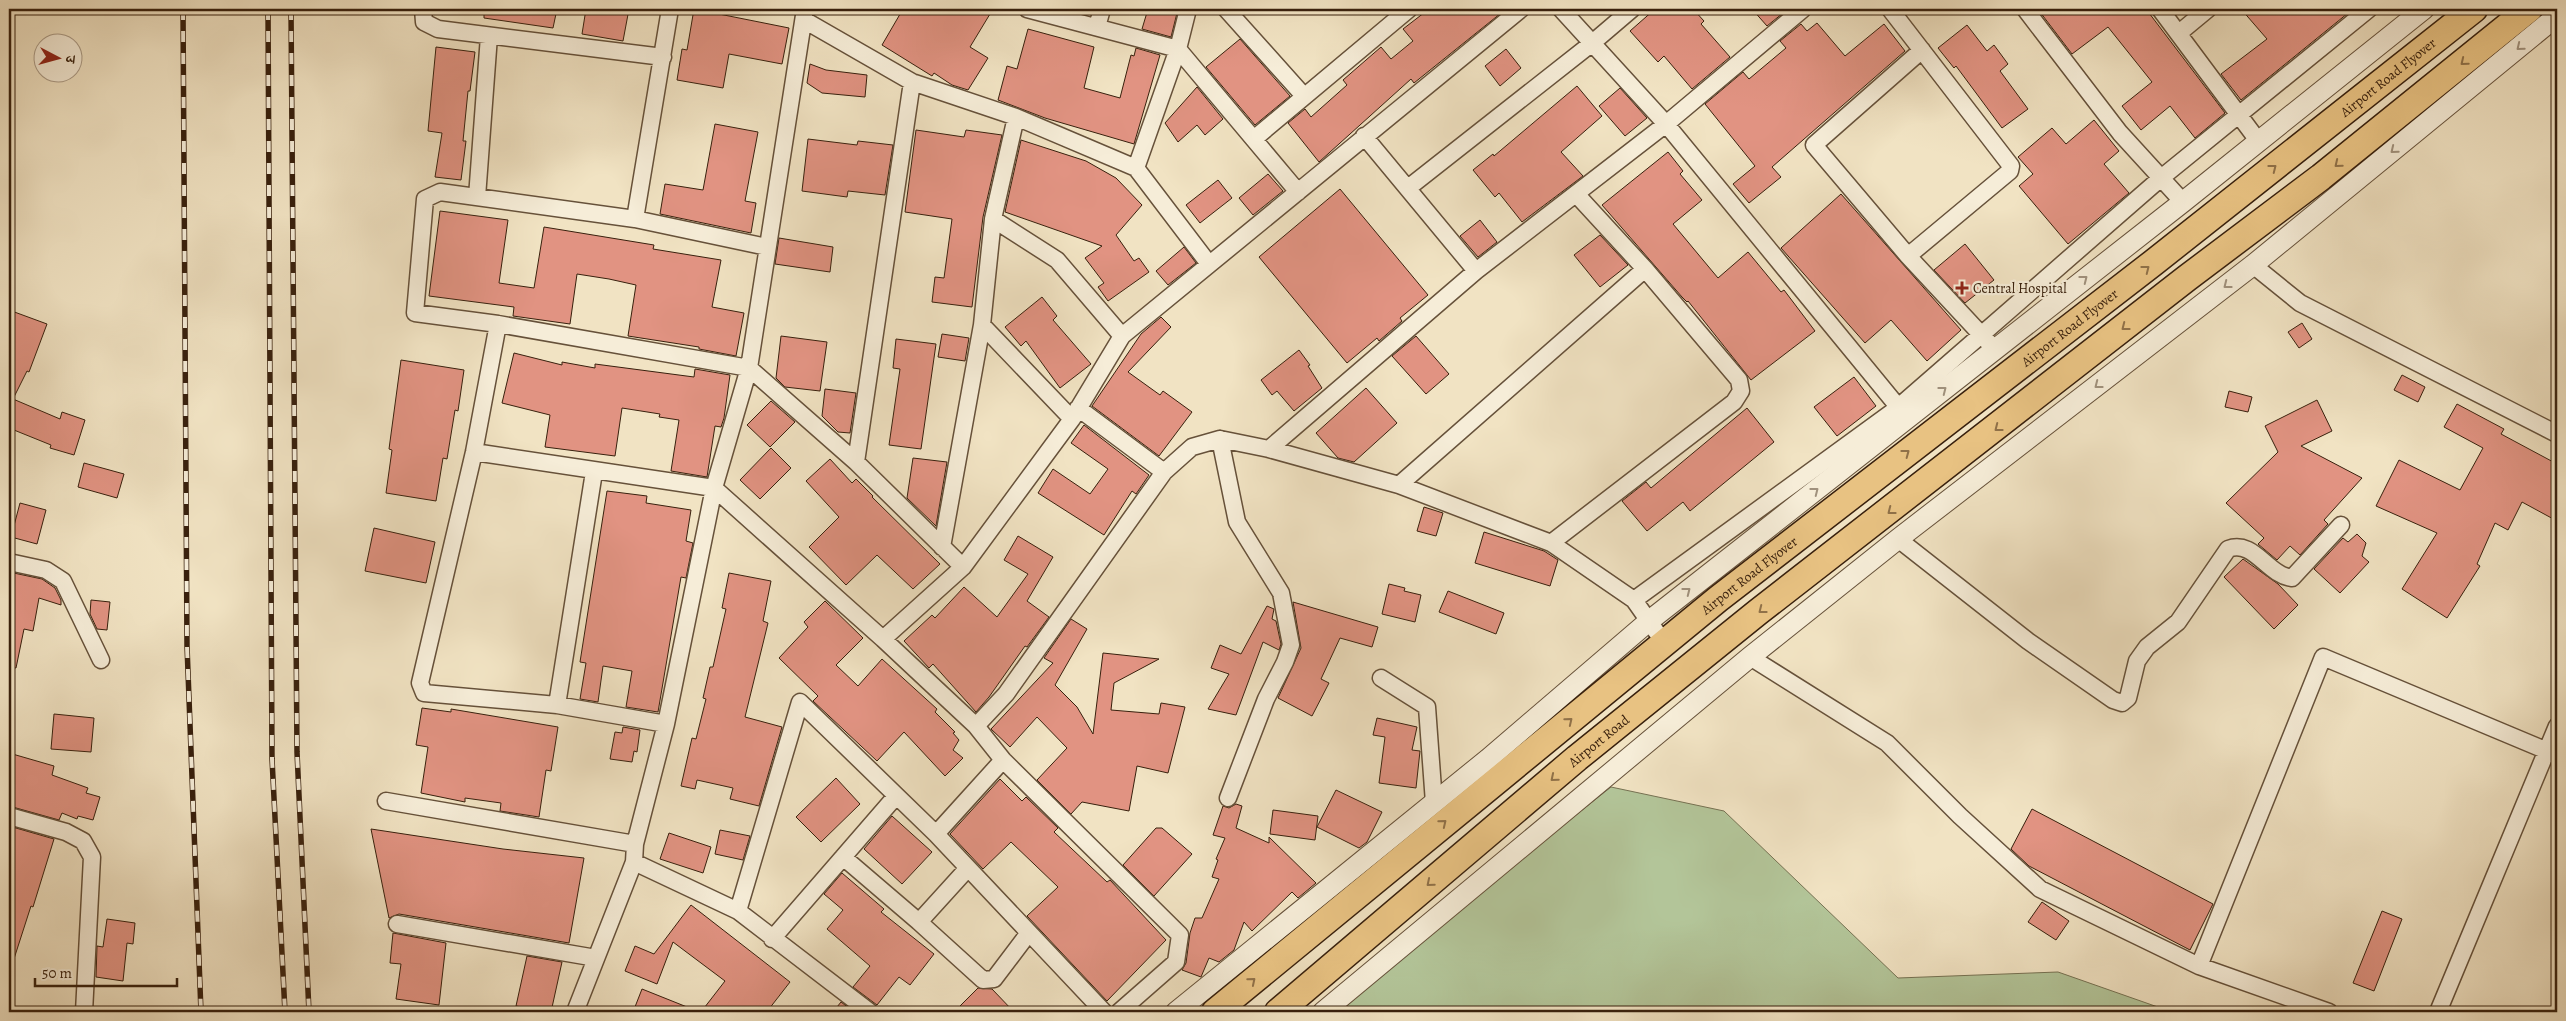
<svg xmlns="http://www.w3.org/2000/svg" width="2566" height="1021" font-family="Alegreya,'Noto Serif Devanagari',serif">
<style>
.green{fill:#b3c599;stroke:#767253}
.building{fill:#e19382;stroke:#38200d}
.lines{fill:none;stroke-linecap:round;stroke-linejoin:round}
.minor-casing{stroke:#66513a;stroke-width:19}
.tertiary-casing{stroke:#66513a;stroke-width:22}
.primary-casing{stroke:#38200d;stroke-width:29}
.minor{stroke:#f6edd8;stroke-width:16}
.tertiary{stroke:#f6edd8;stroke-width:20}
.primary{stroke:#e8c282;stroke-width:26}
.rail-casing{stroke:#38200d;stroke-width:5.5}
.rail{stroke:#f6edd8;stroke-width:4;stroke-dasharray:11;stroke-linecap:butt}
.oneway{stroke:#a0917d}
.oneway2{stroke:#907148}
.poi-dot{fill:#8f2418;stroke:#f6edd8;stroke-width:2}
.labels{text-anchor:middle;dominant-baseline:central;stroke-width:4.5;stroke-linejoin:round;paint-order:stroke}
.street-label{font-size:14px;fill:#38200d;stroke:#f6edd8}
.poi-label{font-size:14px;fill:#38200d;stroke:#f6edd8;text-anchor:start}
</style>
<rect width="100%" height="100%" fill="#f1e3c3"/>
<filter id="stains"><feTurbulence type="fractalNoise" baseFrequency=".004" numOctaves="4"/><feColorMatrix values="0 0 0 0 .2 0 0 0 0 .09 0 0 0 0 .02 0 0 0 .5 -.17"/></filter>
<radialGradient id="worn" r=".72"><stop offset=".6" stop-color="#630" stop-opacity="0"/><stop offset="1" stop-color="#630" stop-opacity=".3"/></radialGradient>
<!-- green -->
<path class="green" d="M1611,787L1724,811L1898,978L2058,972L2172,1012H1328Z"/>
<!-- building -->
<path class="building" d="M484,9H557L553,28L484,18Z
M586,9H629L623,41L582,34Z
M694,9L789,28L782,64L729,54L723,88L677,80L682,49L687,50Z
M903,9H993L970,47L988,58L968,90L952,85L934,73L932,76L882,45Z
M1148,9H1178L1171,37L1142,29Z
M1429,9H1506L1414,83L1411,79L1319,162L1288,123L1305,109L1311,117L1347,85L1343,80L1381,47L1391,59L1413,41L1403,29Z
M1655,9H1693L1704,21L1701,24L1730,57L1692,89L1664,56L1658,62L1630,31Z
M1752,9H1788L1767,26Z
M2044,9H2146L2225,113L2195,138L2170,106L2141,130L2122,106L2152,82L2108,27L2072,54L2040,12Z
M2241,9H2353L2241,100L2221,74L2267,39Z
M1817,23L1845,56L1884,24L1905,51L1772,167L1781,177L1749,203L1733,184L1755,166L1705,104L1743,72L1749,79L1786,48L1780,41L1801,24L1807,31Z
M1967,25L1987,51L1994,45L2008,64L2000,71L2028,109L2002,128L1956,66L1954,68L1938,48Z
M1028,29L1094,47L1084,88L1120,98L1131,55L1134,56L1136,48L1160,55L1134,144L1045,118L998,100L1007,66L1017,69Z
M1240,39L1290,96L1255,125L1206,67Z
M436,47L475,52L470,91H468L463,141H466L461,180L435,177L442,133L428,131Z
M1506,49L1521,68L1500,86L1485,66Z
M810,64L826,70L867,75L865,97L822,93L807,83Z
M1577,86L1602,116L1561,152L1583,176L1522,222L1499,193L1495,197L1473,170L1493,154L1494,156Z
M1197,87L1223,119L1205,135L1197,125L1178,142L1165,123Z
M1620,88L1647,118L1625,136L1599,106Z
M2094,120L2119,151L2104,164L2129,193L2068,244L2019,186L2033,174L2018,157L2052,128L2066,144Z
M715,124L758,132L745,201L756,203L751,233L660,214L665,184L703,190Z
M916,130L964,137L966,130L1002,135L983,217L972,307L932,302L935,277L944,278L952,219L905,212Z
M808,139L857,145L858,141L893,145L885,195L848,191L847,197L802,191Z
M1021,140L1086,161L1116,178L1142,205L1116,235L1134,261L1139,258L1149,272L1108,301L1098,287L1104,283L1085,258L1102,246L1005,212Z
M1668,152L1683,171L1680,174L1702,200L1673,224L1718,278L1748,252L1781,292L1784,290L1815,331L1751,380L1688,301L1687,302L1682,297L1602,205Z
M1268,174L1283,191L1253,215L1239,198Z
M1218,180L1232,198L1200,223L1186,205Z
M1340,189L1428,295L1400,318L1402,321L1379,341L1377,338L1347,363L1259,257Z
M1841,194L1961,330L1927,361L1891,320L1865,343L1781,248Z
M440,211L508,220L499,283L534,288L544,227L654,245L653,249L721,260L712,307L744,313L736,356L699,349V347L628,336L636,285L609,279L577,274L570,324L513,316L514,307L429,296Z
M1480,220L1497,242L1478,257L1460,236Z
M1600,235L1628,265L1600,287L1574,255Z
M779,238L833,247L830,272L775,264Z
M1965,244L1994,280L1965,303L1934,270Z
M1184,247L1196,263L1168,285L1156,271Z
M1042,297L1057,316L1053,320L1091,364L1060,388L1026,341L1021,346L1005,327Z
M9,310L47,324L29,372L27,371L13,399L60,419L62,412L85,420L74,455L50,448L51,445L9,428Z
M1161,317L1171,327L1128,372L1160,395L1163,391L1192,412L1159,456L1092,406L1141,334Z
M2302,323L2312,339L2299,348L2288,332Z
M942,334L969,338L965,361L938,357Z
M781,336L827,342L820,391L785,387L776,378Z
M1416,336L1449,374L1426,394L1392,356Z
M896,339L936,344L921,449L889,445L900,369L893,368Z
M1299,350L1310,365L1308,366L1322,388L1294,411L1277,391L1272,395L1261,380Z
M514,353L562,365V362L595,368V364L694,377L695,369L730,375L724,418L721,427L715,426L707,477L671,471L679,420L659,417L660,414L622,408L615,456L545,447L550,415L502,403Z
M401,360L464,370L458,411L455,410L447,459L443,458L436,501L386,493L392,450L389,449Z
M2402,375L2425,387L2418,402L2394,390Z
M1854,377L1876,406L1837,436L1814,407Z
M1366,388L1397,423L1354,462L1338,458L1316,433Z
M825,389L856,393L850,433L838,432L822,416Z
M2229,391L2252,397L2248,412L2225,407Z
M2317,400L2332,431L2301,446L2362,478L2324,520L2328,524L2300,555L2290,546L2277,560L2258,544L2264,538L2226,503L2278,452L2265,426Z
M771,401L795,422L770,447L747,425Z
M2457,404L2504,429L2501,434L2557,464V521L2522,502L2508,530L2495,523L2477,564L2480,566L2447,618L2402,589L2437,533L2376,506L2399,460L2460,490L2483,448L2444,427Z
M1747,408L1774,442L1690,511L1683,502L1647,531L1622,501L1646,482L1651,488Z
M1084,425L1149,475L1136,494L1132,491L1104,535L1038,493L1053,469L1090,494L1108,469L1071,443Z
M771,448L791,468L760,499L740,480Z
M913,458L947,462L936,526L907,498Z
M830,459L852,483L856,479L873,496L872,497L940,564L913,589L877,555L846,585L809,547L839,517L806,481Z
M84,463L124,474L117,498L78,487Z
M607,491L647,496L646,503L691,510L686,541L693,543L686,578L681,577L658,712L626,707L632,671L603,666L598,702L580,699L586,663L580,662Z
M20,503L46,510L37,544L11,537Z
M1424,507L1443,513L1436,536L1417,531Z
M374,528L435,542L426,583L365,571Z
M1484,532L1544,551L1558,560L1550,586L1475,563Z
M2357,534L2366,543L2362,556L2369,562L2340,593L2314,569L2343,538L2348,542Z
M1018,536L1053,557L1027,601L1049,617L1027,647L1025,646L989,697L976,712L933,664L929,668L904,641L932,615L935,618L964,587L997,617L1028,574L1004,560Z
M2243,559L2278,584L2298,605L2274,629L2224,577Z
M9,572L42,579L55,588L61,600V605L39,598L33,631L24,629L16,668L9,667Z
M729,573L771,581L763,621L768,623L745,717L782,727L759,806L730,799L733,788L697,780L695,789L681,786L692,738L696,739L706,699L703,698L710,667H713L726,609L722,608Z
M1389,584L1405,588L1404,591L1421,595L1415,622L1382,614Z
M1448,591L1504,613L1496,634L1439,612Z
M91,600L110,602L107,630L97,629L90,614Z
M825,601L863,638L836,665L858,686L882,659L937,709L935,712L955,732L953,733L959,740L953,750L963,758L945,776L904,732L877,761L813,701L818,696L779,658L808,627L804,622Z
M1293,602L1378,627L1372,647L1340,638L1321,679L1329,683L1312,716L1278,698L1301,648Z
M1267,606L1274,609L1272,619L1276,621L1281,644L1279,650L1263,642L1236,715L1208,709L1229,674L1211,668L1220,645L1241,654Z
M1071,619L1087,629L1055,685L1077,707L1093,734L1103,653L1159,659L1114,683L1111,710L1159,714L1161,703L1185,707L1168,773L1137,766L1129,811L1082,802L1071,814L1037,780L1067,748L1037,717L1010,747L991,729L1053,663L1044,658Z
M422,708L451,712V709L558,727L551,771L546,770L539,817L500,811L501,803L465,798V802L421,793L428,747L416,745Z
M54,714L94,718L91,752L51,749Z
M1377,718L1417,727L1412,750L1420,751L1416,788L1379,783L1385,737L1373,735Z
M623,727L640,730L637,752L634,751L632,762L610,759L615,732L622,733Z
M9,753L54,766L52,775L88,788L86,793L100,797L93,820L78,816L77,819L62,813L59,820L9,806Z
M836,778L860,804L821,842L796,817Z
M1000,779L1022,801L1026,797L1058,828L1054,832L1107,882L1110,880L1166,940L1107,1001L1027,916L1058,887L1011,842L983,869L950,834Z
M1336,790L1382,812L1367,842L1359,848L1317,827Z
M1236,804L1242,806L1236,828L1269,843V837L1316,883L1298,898L1292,892L1252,931L1244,922L1234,950L1219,962L1209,958L1201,977L1182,970L1186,963L1190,933L1195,918H1202L1219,879L1212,877L1218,860L1216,859L1225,838L1213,835L1223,806L1229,808Z
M2032,809L2213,904L2190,950L2029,866L2011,849Z
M1273,810L1318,816L1315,840L1270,834Z
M892,816L932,852L902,884L864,849Z
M9,826L54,839L33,907L31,906L12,965L9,964Z
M1156,828H1162L1192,854L1154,896L1123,865Z
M371,829L503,849L584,858L569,943L399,914L389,918Z
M720,830L750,836L743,860L715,854Z
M669,833L711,847L703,873L660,859Z
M842,873L884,909L881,912L934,954L910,985L899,977L877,1005L853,987L870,966L827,929L843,910L824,894Z
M2042,902L2069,921L2056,940L2028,922Z
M691,905L790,982L769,1009L766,1006L761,1012H701L725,981L673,942L657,984L625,971L635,946L654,954Z
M2382,911L2402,919L2374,991L2353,983Z
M107,919L135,923L133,944L127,943L123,981L96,977L97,946L103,947Z
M393,933L446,943L439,1005L396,999L401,964L390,963Z
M527,956L562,962L551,1012L516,1006Z
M978,988L992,989L1014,1012H954Z
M642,989L697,1011V1012H633Z
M841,1002L854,1012H833Z"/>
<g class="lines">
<!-- minor casing -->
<g class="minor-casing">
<path id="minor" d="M423,9L424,22L438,29L663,57
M1027,9L1178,49L1298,192
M1226,9L1304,96
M1561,9L1666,124L1904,414
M1890,9L2011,166L2010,171L1908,256
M2025,9L2120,133L2183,202
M2160,9L2259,142
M804,20L912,82L1016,117L1136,168L1209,264
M1097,27L1102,9
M2179,33L2208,9
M1922,50L1814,145L1908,256L1989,343
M1364,136L1476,271
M1255,138L1409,9
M1136,168L1178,49L1188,9
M1408,188L1591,44L1632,9
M477,197L489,36
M635,219L670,9
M993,219L1057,260L1122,336
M767,247L635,219L440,192L425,199L415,313L498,324L749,368L856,462L963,567
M2253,265L2300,303L2557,434
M498,324L474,452L420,683L424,693L557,705L666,724
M982,325L1072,419
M1078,408L1164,472
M1220,439L1237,522L1281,593L1291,645L1285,662L1266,699L1228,798
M1269,449L1476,271L1666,124L1803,9
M474,452L714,488L883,639L976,726L1003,760L1180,935L1176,962L1119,1012
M856,462L912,82
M1399,485L1645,269
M1898,539L2028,641L2113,700L2122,703L2128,698L2137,661L2147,647L2178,622L2228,549C2254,539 2267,575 2292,578L2341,525
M1551,543L1734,402L1741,391L1739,380L1645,269L1577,195
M942,547L982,325L993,219L1016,117
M9,562L46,570L63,581L101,660
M1634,600L1895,410L2161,178L2369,9
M883,639L963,567L1072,419L1122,336L1521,9
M1750,657L1887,743L1960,816L2040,889L2199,966L2329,1012
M1381,678L1427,707L1434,803
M557,705L594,472
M976,726L1006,694L1164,472L1192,447L1220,439L1269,449L1399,485L1551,543L1634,600L1665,644
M386,801L635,844
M9,816L66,832L83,841L92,857L84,1012
M936,834L1003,760
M843,857L919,922
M634,862L738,911L870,1012
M968,868L919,922L983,980L994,979L1028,934
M738,911L800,702L936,834L1104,1012
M397,924L596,958
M772,939L896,796
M2199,966L2323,657L2557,755
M575,1012L634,862L635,844L666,724L714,488L749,368L805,9
M2438,1012L2557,726"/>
</g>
<!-- tertiary casing -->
<g class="tertiary-casing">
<path id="tertiary" d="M1176,1012L1488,759L1649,621L2183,202L2424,9
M1323,1012L1750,657L1898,539L2253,265L2557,16"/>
</g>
<!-- primary casing -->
<g class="primary-casing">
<g id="primary">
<path id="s1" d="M1215,1012L1718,599L2153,263L2474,9"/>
<path id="s2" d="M1278,1012L1577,758L1758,612L2187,278L2321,177L2529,9"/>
</g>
</g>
<!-- minor -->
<use href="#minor" class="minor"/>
<!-- tertiary -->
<use href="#tertiary" class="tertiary"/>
<!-- primary -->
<use href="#primary" class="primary"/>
<!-- rail casing -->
<g class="rail-casing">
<path id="rail" d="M183,9L187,646L201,1012
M268,9L272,759L285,1012
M291,9L297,752L309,1012"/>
</g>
<!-- rail -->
<use href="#rail" class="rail"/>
</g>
<!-- one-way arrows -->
<defs><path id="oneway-chevron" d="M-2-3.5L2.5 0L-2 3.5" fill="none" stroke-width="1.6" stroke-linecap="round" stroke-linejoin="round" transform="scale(1.25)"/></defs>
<g class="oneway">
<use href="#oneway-chevron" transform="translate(2520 47) rotate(141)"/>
<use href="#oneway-chevron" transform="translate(2394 150) rotate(141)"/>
<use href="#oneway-chevron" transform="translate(2084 279) rotate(-38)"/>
<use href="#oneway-chevron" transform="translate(2227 285) rotate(142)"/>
<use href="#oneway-chevron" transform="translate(2098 385) rotate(142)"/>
<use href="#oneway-chevron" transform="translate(1943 390) rotate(-38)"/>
<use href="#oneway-chevron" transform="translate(1815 491) rotate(-38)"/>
<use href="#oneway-chevron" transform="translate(1687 591) rotate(-38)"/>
</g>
<g class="oneway2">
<use href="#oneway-chevron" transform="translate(2464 62) rotate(141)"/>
<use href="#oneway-chevron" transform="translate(2338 164) rotate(141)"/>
<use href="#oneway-chevron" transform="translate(2273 168) rotate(-38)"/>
<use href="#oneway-chevron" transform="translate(2146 269) rotate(-38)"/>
<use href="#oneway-chevron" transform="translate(2125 327) rotate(142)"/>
<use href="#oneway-chevron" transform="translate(1998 428) rotate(142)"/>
<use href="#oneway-chevron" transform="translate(1906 453) rotate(-37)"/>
<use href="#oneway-chevron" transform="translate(1891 511) rotate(142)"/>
<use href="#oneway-chevron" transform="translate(1762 610) rotate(142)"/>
<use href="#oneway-chevron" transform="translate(1569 721) rotate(-39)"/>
<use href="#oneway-chevron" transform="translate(1554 778) rotate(140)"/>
<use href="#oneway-chevron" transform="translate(1443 823) rotate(-39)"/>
<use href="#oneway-chevron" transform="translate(1430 883) rotate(140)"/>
<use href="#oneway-chevron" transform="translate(1252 981) rotate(-40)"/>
</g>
<!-- markers -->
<path class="poi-dot" d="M1959.5 280.5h5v5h5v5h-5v5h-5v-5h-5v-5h5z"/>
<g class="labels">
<!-- street labels -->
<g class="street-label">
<text stroke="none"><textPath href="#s1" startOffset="1500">Airport Road Flyover</textPath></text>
<text stroke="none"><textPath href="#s1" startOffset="1095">Airport Road Flyover</textPath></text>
<text stroke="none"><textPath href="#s1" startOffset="690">Airport Road Flyover</textPath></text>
<text stroke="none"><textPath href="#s2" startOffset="420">Airport Road</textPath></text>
</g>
<!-- poi labels -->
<g class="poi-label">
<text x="1973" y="288">Central Hospital</text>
</g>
</g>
<!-- margin -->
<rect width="2566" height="1021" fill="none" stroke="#f1e3c3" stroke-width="30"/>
<rect x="10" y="10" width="2546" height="1001" fill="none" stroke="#38200d" stroke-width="2.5"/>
<rect x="15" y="15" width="2536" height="991" fill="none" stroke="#38200d"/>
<!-- north arrow -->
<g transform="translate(58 58) rotate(96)"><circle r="24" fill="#f6edd8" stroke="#aa9b87"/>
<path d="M0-4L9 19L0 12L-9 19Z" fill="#8f2418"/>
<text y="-8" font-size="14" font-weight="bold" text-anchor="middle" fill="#38200d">उ</text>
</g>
<!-- scale -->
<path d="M35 978v8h142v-8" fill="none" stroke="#38200d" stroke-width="2.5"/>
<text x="42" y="978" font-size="15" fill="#38200d" stroke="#f6edd8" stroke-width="4" paint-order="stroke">50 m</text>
<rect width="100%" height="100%" filter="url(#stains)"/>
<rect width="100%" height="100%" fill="url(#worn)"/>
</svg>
